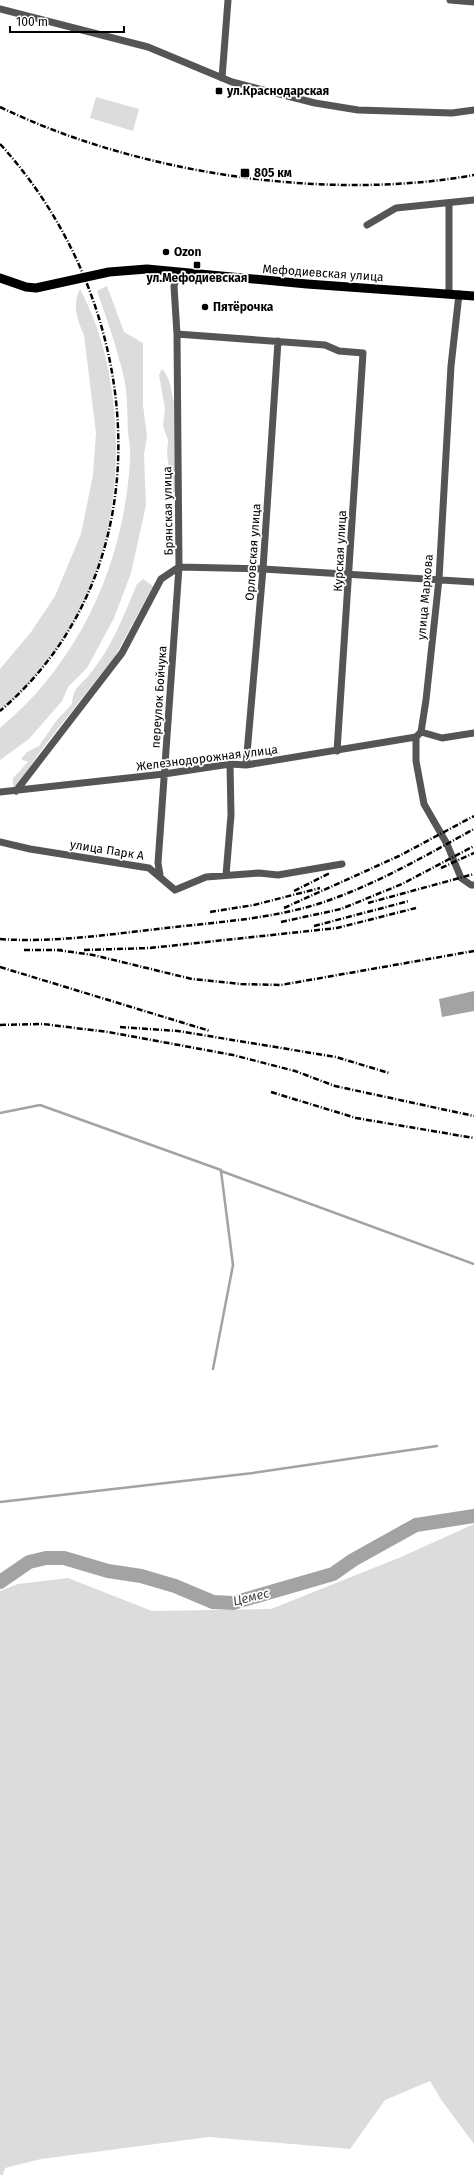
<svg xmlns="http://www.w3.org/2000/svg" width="474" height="2175" font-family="'Fira Sans',sans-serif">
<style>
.green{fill:#dcdcdc}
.water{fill:#a3a3a3}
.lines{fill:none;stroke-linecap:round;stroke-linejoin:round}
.stream{stroke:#a3a3a3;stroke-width:2.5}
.river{stroke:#a3a3a3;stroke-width:14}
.minor{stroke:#555;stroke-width:7}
.major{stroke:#000;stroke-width:9}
.rail{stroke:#000;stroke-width:2.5;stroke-dasharray:6 2 1 2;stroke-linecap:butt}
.poi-dot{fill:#000;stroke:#fff;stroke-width:1.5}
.labels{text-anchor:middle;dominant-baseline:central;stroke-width:3.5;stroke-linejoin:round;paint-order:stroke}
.poi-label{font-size:12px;font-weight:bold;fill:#000;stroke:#fff;text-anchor:start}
.street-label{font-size:12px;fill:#000;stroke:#fff}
.water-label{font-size:13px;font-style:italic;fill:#444;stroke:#fff}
</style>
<rect width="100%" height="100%" fill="#fff"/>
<!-- green -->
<path class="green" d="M96,97L139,109L133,131L90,118Z
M107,286L124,332L143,343V405L147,436L144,455L146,505L131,573L114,618L87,668L68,687L62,701L29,739L0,760V728C80,662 125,561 130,459C131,450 129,441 128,432C127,414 128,395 124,378C117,348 107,319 97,291Z
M80,289C126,375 126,497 91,587C74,630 36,682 0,711V669L31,632L55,596L81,534L93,475L96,433L84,335C77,320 72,304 80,289Z
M162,369C173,381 171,397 177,412V492H172L167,454L168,440L163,426L165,409L159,375Z
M143,579L153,586L115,656L42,749L17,785L13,787V778L28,762L21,759L27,752L39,746L57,720L72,704C73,687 80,686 90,674C112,647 124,615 137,584Z
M474,1524V2144L442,2101L430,2081L385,2100L350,2149L209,2137L41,2159L5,2168L3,2175H0V1591L18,1584L68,1578L152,1611L271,1609L401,1557Z"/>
<!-- water -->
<path class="water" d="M474,991V1011L442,1017L439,999Z"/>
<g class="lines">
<!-- stream -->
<path class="stream" d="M0,1113L40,1105L221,1170
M213,1369L233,1265L221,1171L474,1264
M0,1502L253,1473L437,1446"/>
<!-- river -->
<path class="river" d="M0,1582L29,1562L46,1558H64L108,1571L141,1576L175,1586L213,1602L233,1603L333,1574L353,1560L416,1525L474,1516"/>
<!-- minor -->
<path class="minor" d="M450,0L474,2
M0,9L148,47L232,82L315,103L358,110L452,113L474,110
M222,78L228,0
M367,225L396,208L474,200
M449,294V203
M459,294L451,366L439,579L426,700L421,732L416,737V761L424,804L447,844L461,878L471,885H474
M177,334L325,345L339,351L363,353L337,751
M421,732L442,738L474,733
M246,765L263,569L278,341
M16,791L122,653L161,579L179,567L177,334L174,286L178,272
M0,792L164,774L230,764L246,765L416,737
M0,842L30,849L149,868L175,890L206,877L259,873L278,875L342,864
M160,875L158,863L179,567L263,569L474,582
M226,875L231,815L230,764"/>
<!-- major -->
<path class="major" d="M0,278L26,287L36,288L109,272L147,269L307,284L474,296"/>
<!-- rail -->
<path class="rail" d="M0,107C136,173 325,202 474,175
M0,144C143,300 172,564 0,711
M441,868L474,853
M294,891L330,873
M368,903L474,874
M284,908L399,856L474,816
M210,912L254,905L320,888
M281,922L341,909L402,884L474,846
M314,926L409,901
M0,939C53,943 113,934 166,928C218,922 271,919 321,903C375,885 425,856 474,829
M24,950H62
M57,950L93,955L192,979L241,984L281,985L474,951
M84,950L150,948L337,928L416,908
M0,967L210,1031
M0,1025L43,1024L108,1032L233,1055L295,1071L335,1086L474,1116
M120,1027L178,1031L336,1057L389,1073
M271,1092L356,1118L474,1138"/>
</g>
<!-- markers -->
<g class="poi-dot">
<rect x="215" y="87" width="8" height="8" rx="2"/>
<rect x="240" y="168" width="10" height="10" rx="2"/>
<circle cx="166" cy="252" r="4"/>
<rect x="193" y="261" width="8" height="8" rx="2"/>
<circle cx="205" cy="307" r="4"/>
</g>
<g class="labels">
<!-- poi labels -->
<g class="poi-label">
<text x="227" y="91">ул.Краснодарская</text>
<text x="254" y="173">805 км</text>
<text x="174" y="252">Ozon</text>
<text x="197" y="278" text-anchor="middle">ул.Мефодиевская</text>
<text x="213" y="307">Пятёрочка</text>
</g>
<!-- street labels -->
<g class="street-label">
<text transform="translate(323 273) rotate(4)">Мефодиевская улица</text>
<text transform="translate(168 511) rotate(-91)">Брянская улица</text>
<text transform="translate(340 551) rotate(-87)">Курская улица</text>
<text transform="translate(253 552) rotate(-86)">Орловская улица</text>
<text transform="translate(425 597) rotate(-85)">улица Маркова</text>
<text transform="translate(159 697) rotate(-86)">переулок Бойчука</text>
<text transform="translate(207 758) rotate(-7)">Железнодорожная улица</text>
<text transform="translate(107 850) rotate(9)">улица Парк А</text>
</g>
<!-- water labels -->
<g class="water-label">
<text transform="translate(251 1597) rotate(-14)">Цемес</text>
</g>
</g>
<!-- scale -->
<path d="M10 26v6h114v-6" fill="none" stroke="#000000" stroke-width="2"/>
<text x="16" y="26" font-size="12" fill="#000000" stroke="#ffffff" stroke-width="3" paint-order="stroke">100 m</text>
</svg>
